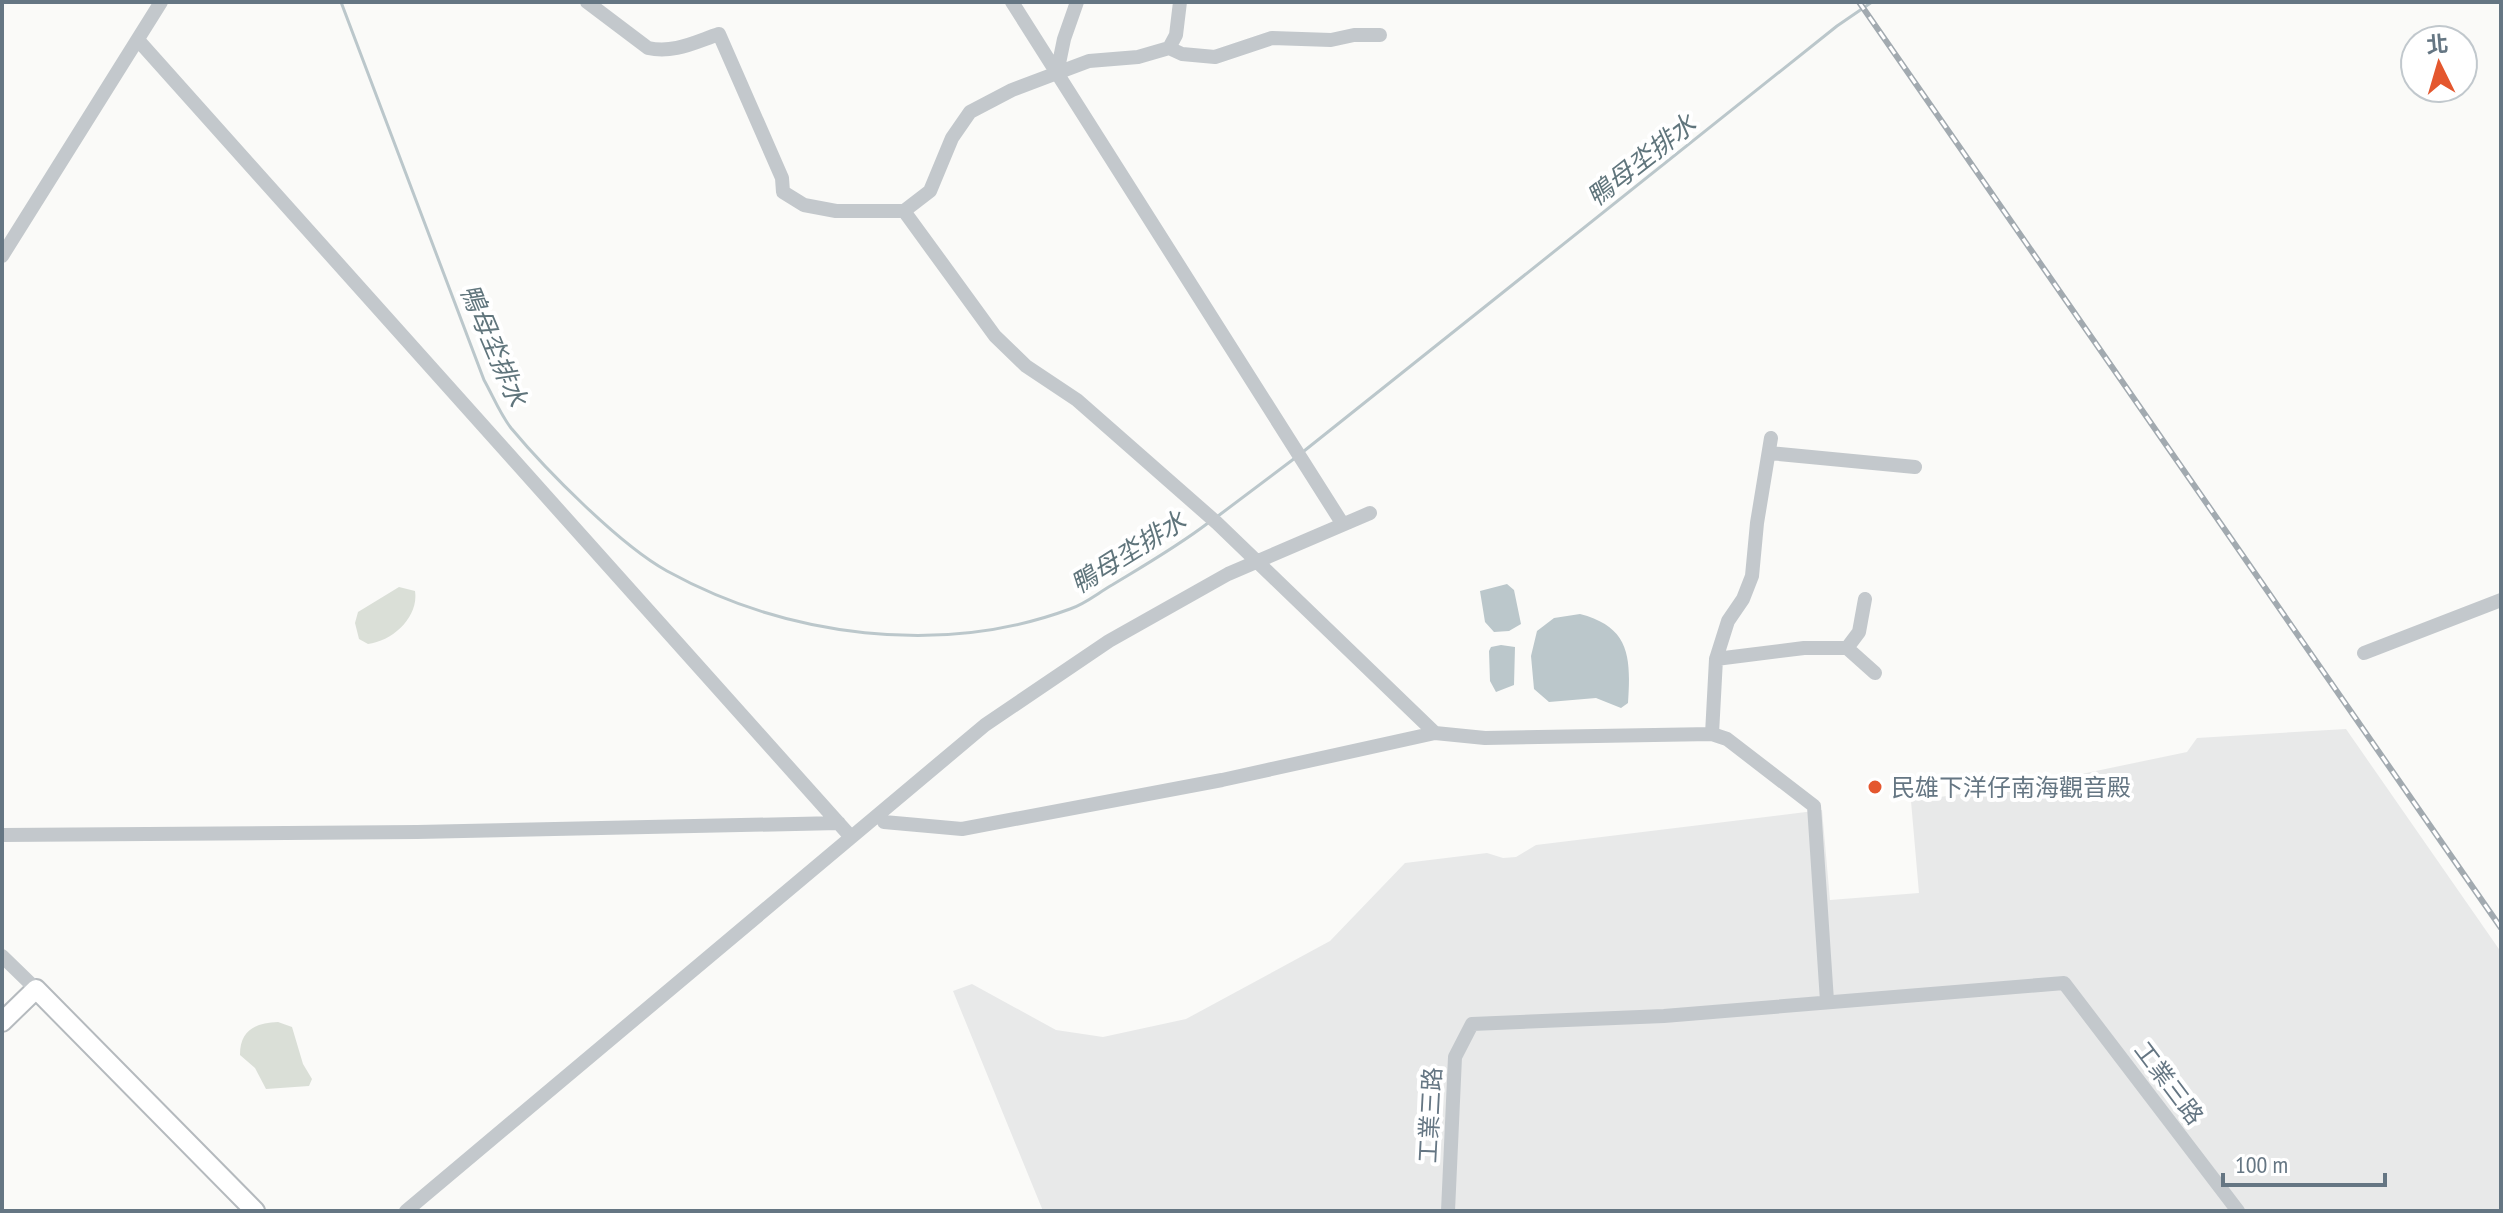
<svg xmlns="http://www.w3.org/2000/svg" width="2503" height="1213" font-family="'PT Sans Narrow','Noto Sans TC',sans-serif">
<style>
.built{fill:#e8e9e9}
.green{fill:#dadfd7}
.water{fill:#bbc7cb}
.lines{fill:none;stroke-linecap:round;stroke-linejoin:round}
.stream{stroke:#bbc7cb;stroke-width:3}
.major-casing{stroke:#b5babe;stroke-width:22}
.minor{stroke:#c3c8cc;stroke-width:14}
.major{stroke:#fff;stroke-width:18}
.rail-casing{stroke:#a2aab0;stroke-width:6}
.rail{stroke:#fff;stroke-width:3;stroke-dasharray:9;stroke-linecap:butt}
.poi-dot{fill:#e4572e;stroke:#fff;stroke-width:3}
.labels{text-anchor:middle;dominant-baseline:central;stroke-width:8;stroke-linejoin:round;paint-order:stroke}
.poi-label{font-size:24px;fill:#657683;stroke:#fff;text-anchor:start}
.street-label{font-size:24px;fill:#657683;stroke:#fff}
.water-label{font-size:26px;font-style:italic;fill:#60757c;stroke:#fff}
</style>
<rect width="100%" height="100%" fill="#fafaf8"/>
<!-- built -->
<path class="built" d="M2346,729L2501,952V1211H1043L953,991L972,984L1056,1030L1103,1037L1186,1019L1330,941L1405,863L1487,853L1503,858L1516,857L1536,845L1822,810L1830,900L1919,893L1911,801L2018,786L2058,791L2067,777L2187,752L2197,738Z"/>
<!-- green -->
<path class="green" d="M399,587L415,591C419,617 393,641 368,644L359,639L355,623L358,612Z
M278,1022L292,1027L303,1064L312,1079L309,1086L266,1089L255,1068L240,1055C240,1030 255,1023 278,1022Z"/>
<!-- water -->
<path class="water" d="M1507,584L1514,590L1521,624L1509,631L1494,632L1485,622L1480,591Z
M1580,614C1630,627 1631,657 1628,703L1621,708L1596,698L1549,702L1534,689L1531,656L1537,631L1554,618Z
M1501,645L1515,647L1514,685L1496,692L1490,681L1489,651L1491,647Z"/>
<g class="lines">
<!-- stream -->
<path class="stream" d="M341,2L484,380C493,396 500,414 511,428C546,470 620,545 667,571C787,637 940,657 1070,609C1085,604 1098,593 1112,585C1145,565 1178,546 1208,523
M1304,451L1837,26L1872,2
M1218,516L1295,458"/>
<!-- major casing -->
<g class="major-casing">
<path id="major" d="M2,1022L36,989L255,1211"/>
</g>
<!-- minor -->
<path class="minor" d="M587,2L648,48C673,54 695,42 719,34L782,178L783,192L804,205L836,211H904L930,191L952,138L970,112L1012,90L1057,73L1064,39L1077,2
M1012,2L1342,523
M138,40L851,837
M1169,48L1176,35L1180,2
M1057,73L1089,61L1138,57L1169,48L1182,54L1215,57L1272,38L1331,40L1354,35H1380
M904,211L995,336L1026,366L1077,400L1217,523L1435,733L1485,738L1712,734L1727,739L1814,806L1827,1001
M2,256L161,2
M1769,453L1915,467
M1847,648L1859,632L1865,599
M2364,653L2501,600
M1716,659L1728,621L1743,599L1752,576L1757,523L1771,438
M1712,734L1716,659L1804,648H1847L1875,673
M884,822L962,829L1222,780L1435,733
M2,835L417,832L839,823
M2,956L36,989
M406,1211L985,725L1109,641L1228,574L1370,513
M1448,1211L1455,1057L1472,1024L1664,1016L2064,983L2238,1211"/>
<!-- major -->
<use href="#major" class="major"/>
<!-- rail casing -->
<g class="rail-casing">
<path id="rail" d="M1859,2L2501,928"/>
</g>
<!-- rail -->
<use href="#rail" class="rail"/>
</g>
<!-- markers -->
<circle class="poi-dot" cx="1875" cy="787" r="8"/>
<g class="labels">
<!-- poi labels -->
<g class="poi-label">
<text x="1891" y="787">民雄下洋仔南海觀音殿</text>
</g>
<!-- street labels -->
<g class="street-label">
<text transform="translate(2169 1083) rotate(53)">工業三路</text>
<text transform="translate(1430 1115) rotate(-87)">工業三路</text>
</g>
<!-- water labels -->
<g class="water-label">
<text transform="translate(1641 160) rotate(-38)">鴨母坔排水</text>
<text transform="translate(494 345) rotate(67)">鴨母坔排水</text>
<text transform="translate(1128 552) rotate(-32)">鴨母坔排水</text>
</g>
</g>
<!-- border -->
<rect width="2503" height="1213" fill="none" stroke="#657683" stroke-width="8"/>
<!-- north arrow -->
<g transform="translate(2439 64) rotate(355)"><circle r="38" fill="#ffffff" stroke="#c1c8cd" stroke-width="2"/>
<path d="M0-6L14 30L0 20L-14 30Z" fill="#e4572e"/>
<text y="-12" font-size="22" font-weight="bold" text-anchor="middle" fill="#657683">北</text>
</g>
<!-- scale -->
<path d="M2223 1173v12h162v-12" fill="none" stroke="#657683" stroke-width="4"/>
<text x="2235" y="1173" font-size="24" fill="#657683" stroke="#ffffff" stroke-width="6" paint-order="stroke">100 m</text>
</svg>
